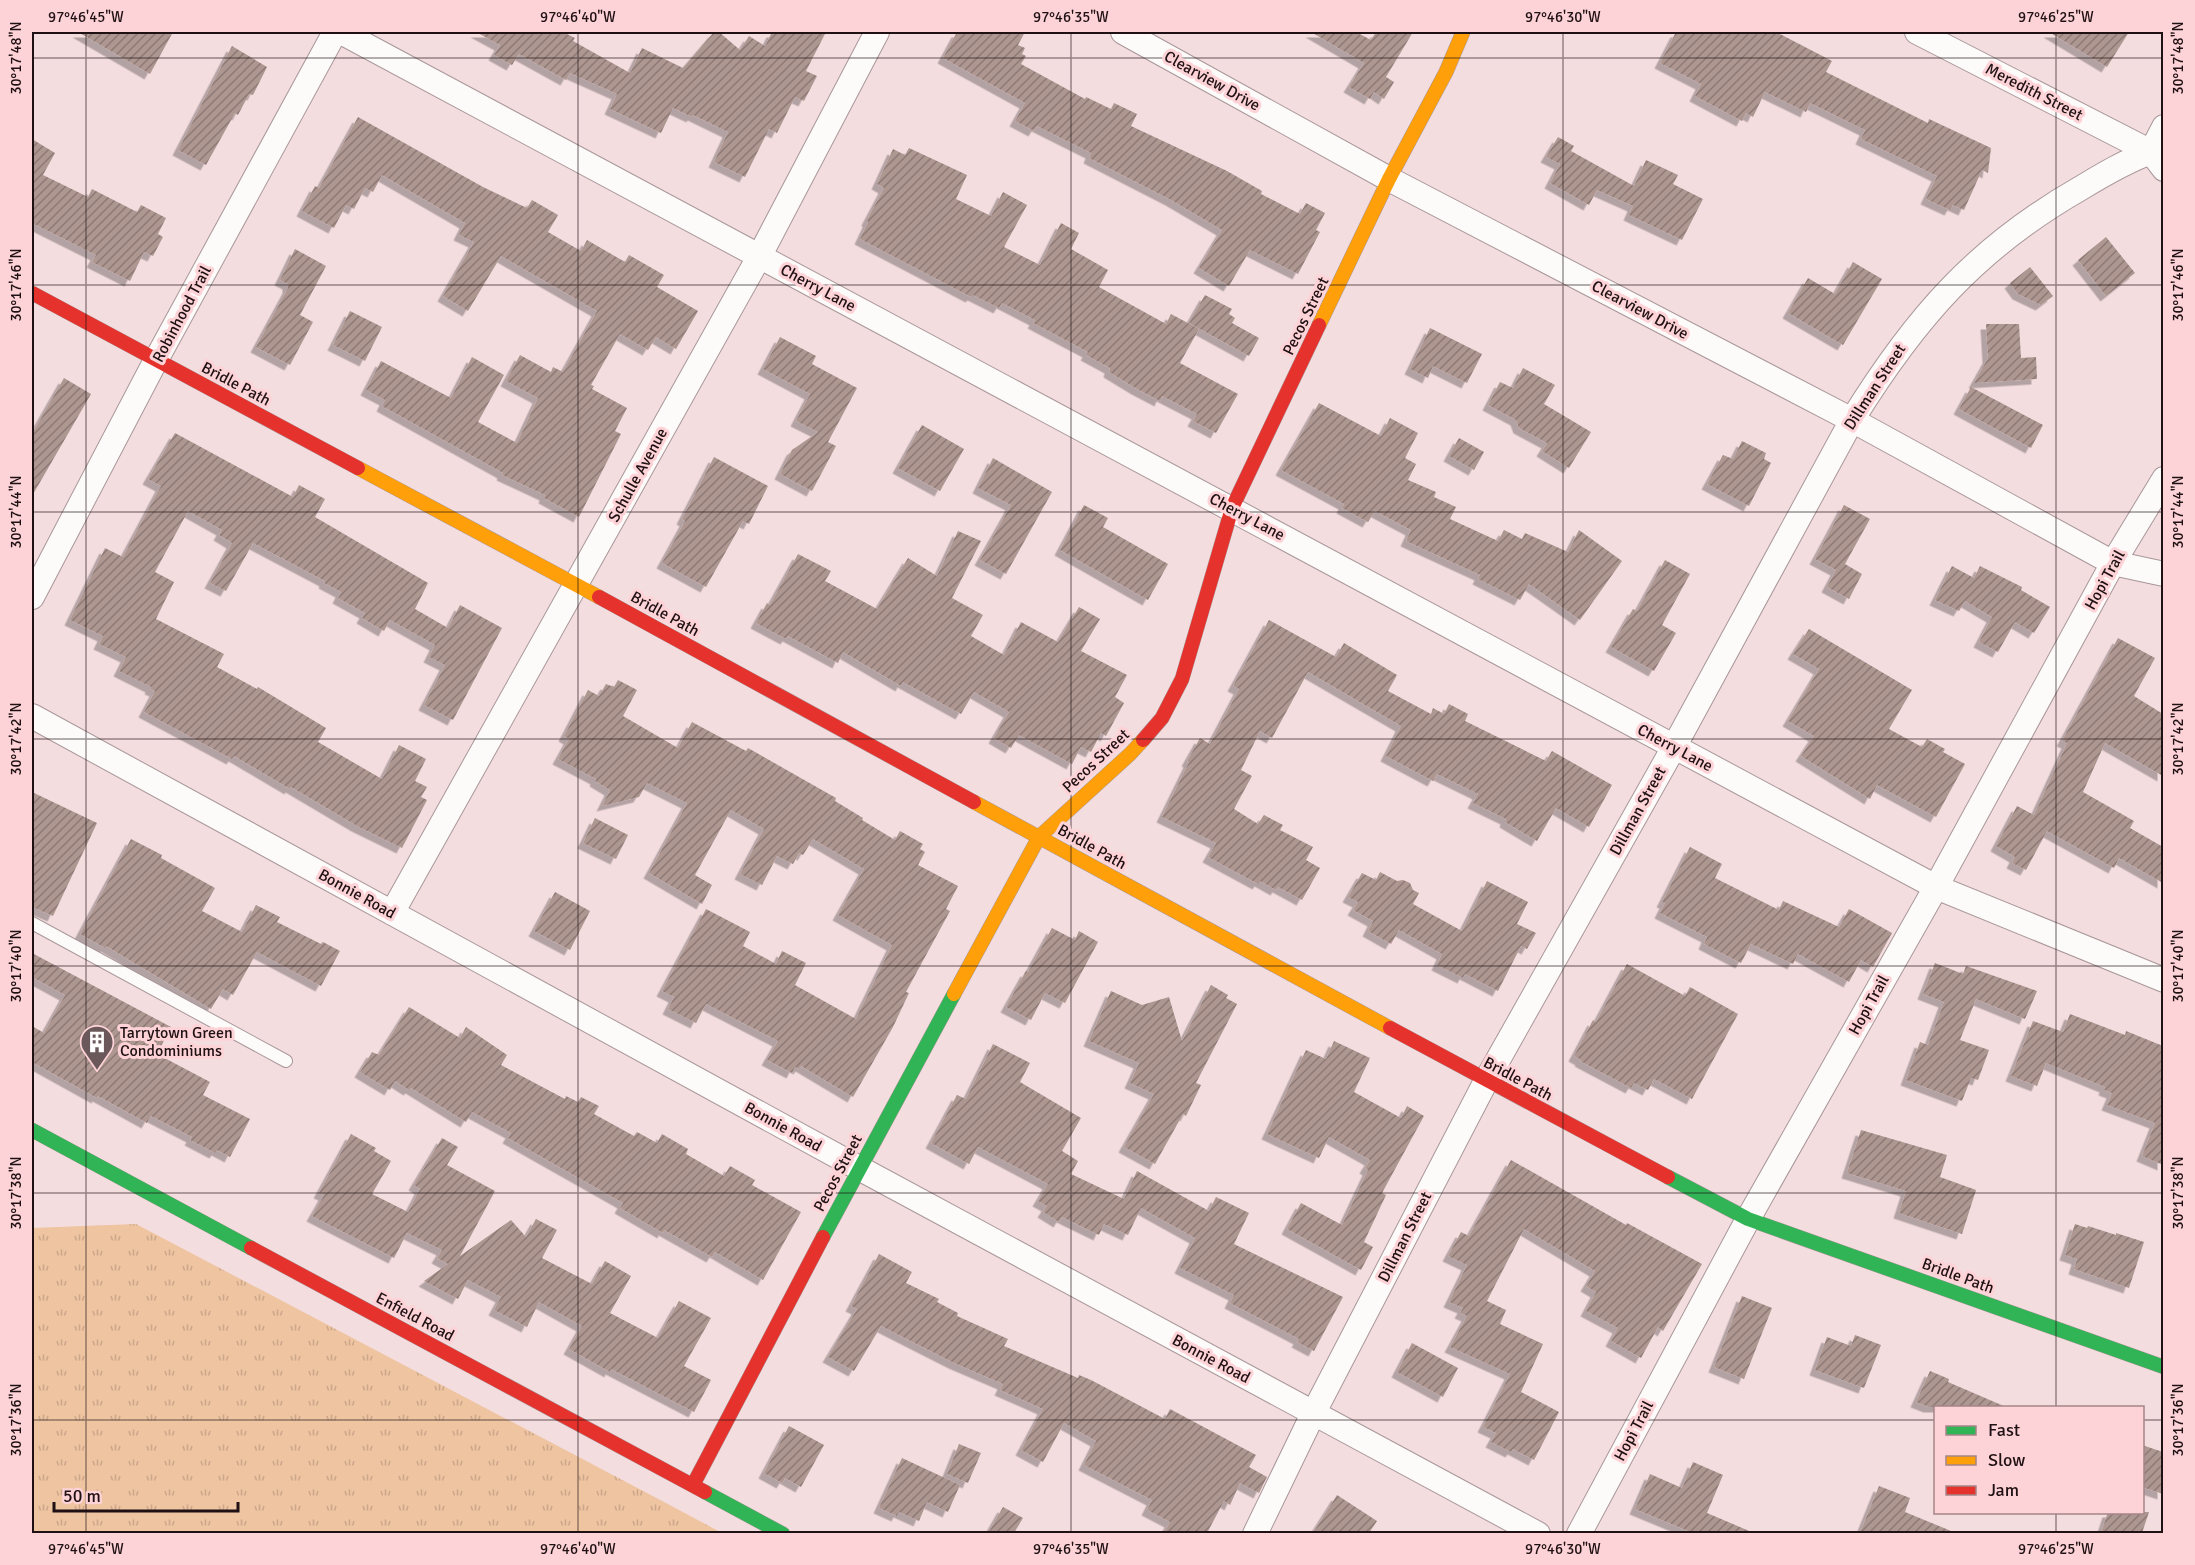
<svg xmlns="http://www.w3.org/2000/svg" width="2195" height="1565" font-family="Signika,sans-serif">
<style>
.grass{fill:url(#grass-tufts)}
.building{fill:url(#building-hatch);filter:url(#shadow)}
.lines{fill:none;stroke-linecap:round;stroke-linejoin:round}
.lane-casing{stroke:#a89799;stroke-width:14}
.street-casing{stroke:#a89799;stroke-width:26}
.fast-casing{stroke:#a89799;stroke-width:15}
.slow-casing{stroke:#a89799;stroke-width:15}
.jam-casing{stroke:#a89799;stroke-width:15}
.lane{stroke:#fdfafa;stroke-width:12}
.street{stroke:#fdfafa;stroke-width:24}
.fast{stroke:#30b455;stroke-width:14}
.slow{stroke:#ff9f0a;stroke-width:14}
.jam{stroke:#e5322d;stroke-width:14}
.ticks{fill:none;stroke:#1f1113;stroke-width:1.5;stroke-opacity:0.45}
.labels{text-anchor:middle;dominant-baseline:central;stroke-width:6;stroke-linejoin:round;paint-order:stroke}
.street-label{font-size:16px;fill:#1f1113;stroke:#fed3d7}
.poi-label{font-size:16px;fill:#1f1113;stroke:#fed3d7;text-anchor:start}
.neatline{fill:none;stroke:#1f1113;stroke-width:2}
.ticks-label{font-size:15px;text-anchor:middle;fill:#1f1113}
</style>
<defs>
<pattern id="grass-tufts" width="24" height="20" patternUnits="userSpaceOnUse" patternTransform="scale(1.5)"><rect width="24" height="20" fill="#eec4a1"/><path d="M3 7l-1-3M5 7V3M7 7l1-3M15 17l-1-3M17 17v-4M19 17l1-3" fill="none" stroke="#cca78a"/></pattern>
<pattern id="building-hatch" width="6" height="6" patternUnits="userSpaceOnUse" patternTransform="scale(1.5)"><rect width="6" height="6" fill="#ae9691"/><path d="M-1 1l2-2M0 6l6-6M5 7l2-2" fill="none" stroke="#8d7975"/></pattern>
<filter id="shadow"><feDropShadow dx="-5.5" dy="5.5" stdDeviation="0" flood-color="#0004"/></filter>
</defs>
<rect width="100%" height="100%" fill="#f4dddf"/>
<!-- grass -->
<path class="grass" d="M136,1224L666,1503L722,1533H32V1228Z"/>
<!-- building -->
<path class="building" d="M78,32H173L150,74Z
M476,32H563L575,38L573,41L630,73L642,48L683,68L714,32H719L740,50L749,36L765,46L772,32H826L806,71L817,76L804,101L795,97L777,133L769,129L745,177L714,162L728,132L693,115L692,117L673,108L661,133L610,109L617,94L570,73L566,80L519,54L512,65L494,55L500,45Z
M957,32H1025L1018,45L1025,48L1022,54L1026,56L1021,64L1085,99L1086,97L1111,109L1114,103L1137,114L1131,126L1227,171L1262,191L1261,194L1300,214L1306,203L1325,213L1316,230L1320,232L1298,274L1250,250L1229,286L1199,268L1222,230L1171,200L1089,158L1091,153L1037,126L1034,131L1015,121L1025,103L943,58Z
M1311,32H1356L1371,40L1376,32H1413L1386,77L1394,82L1384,99L1374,92L1370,99L1349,87L1364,63Z
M1676,32H1776L1832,61L1826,72L1928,123L1929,119L1991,148L1988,173L1982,170L1964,210L1953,205L1950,210L1926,199L1937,176L1861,139L1865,130L1810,103L1806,112L1765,92L1753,117L1746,113L1742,121L1695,96L1701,84L1660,63Z
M2049,32H2129L2107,67Z
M232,46L267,67L253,95L249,94L238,115L235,113L206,165L178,150Z
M358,117L483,187L527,208L532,200L558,215L548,232L581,251L587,240L625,262L629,255L664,275L657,287L698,311L676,349L656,337L648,350L620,334L591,385L594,386L592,389L627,408L615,431L621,434L579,517L544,498L545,495L502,475L503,473L382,406L385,400L366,390L381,361L451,398L472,357L504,375L478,422L517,443L538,398L506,381L520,355L551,372L553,367L563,372L597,311L501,256L468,311L443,296L474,242L459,235L465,223L382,175L373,192L365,188L354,209L346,205L334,228L302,211L315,186L319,188Z
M1558,137L1574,146L1571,151L1634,186L1646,160L1678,175L1673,184L1703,199L1682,240L1629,215L1633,206L1597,190L1589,205L1550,183L1560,164L1546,157Z
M32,139L55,153L43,175L88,197L92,189L137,212L141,205L166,218L158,234L163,237L153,256L144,252L130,281L92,262L96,255L32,223Z
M909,148L967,175L956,199L991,216L1003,192L1027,205L1004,247L1040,265L1061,223L1079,233L1071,249L1108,270L1099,287L1166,324L1171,314L1199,329L1180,363L1238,394L1216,433L1193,421L1197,414L1162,396L1160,401L1137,389L1109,372L1110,368L1086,355L1088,352L1033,323L1035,320L1002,303L999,308L973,295L971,297L860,239L868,222L867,220L884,188L877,184L893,149L905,155Z
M2106,237L2135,273L2106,296L2078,260Z
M295,249L326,266L300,315L313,322L290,365L256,347L288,288V284L280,280Z
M1853,262L1882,279L1843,345L1788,313L1808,278L1835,294Z
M2030,267L2053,296L2041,305L2018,294L2010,283Z
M1205,295L1232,309L1229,314L1235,318L1232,323L1259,338L1249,356L1189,323Z
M350,311L382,327L365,361L333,345Z
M1986,324H2019L2021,358L2036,357L2037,379L1974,383L1988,358Z
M1430,328L1482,354L1467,383L1433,366L1428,378L1410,369Z
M780,337L816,356L812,364L857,388L828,442L836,446L812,491L780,474L792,450L818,432L796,421L810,394L763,369Z
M1523,368L1555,385L1544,404L1591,432L1569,468L1542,451L1547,443L1519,428L1516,420L1488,405L1500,382L1513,388Z
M64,378L91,394L32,496V434Z
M1971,387L2043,425L2031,448L1959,409Z
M1319,403L1381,436L1390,418L1418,433L1405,458L1416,464L1408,480L1436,492L1434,497L1456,507L1450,519L1498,541L1504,530L1522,539L1525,533L1568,552L1579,530L1622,561L1580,620L1529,584L1520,600L1478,579L1480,575L1406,541L1411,530L1375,511L1368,522L1342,508L1344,504L1281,470Z
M922,425L964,449L940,491L898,468Z
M175,433L293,497L299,485L325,499L315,517L428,583L415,609L448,628L460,605L502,628L453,720L424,705L445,665L429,657L435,645L390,620L384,631L362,618L365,613L338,598L341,592L324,583L325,581L253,543L226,591L210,583L232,543L219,535L222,530L188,511L155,572L174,582L156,619L224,654L217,667L257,689L258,687L326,728L318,742L382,779L399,745L426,759L415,781L427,787L421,797L427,800L402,848L357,826L291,787L290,789L234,756L232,759L144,712L155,691L150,689L151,687L119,671L126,657L99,644L103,636L70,620L105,548L123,557L161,486L148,479Z
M1459,438L1484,452L1474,470L1449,456Z
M1742,441L1766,453L1764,459L1771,463L1749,506L1707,484L1723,455L1733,459Z
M714,457L768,486L749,524L743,521L706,587L662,563L685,521L682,519Z
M993,458L1052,492L1006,574L980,560L1011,505L978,488Z
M1084,505L1108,518L1103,527L1168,564L1148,600L1060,550Z
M1844,505L1870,519L1845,564L1862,574L1849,599L1827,587L1836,570L1815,559Z
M958,531L981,541L952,598L983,615L971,636L1004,655L1021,622L1058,642L1079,607L1100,619L1081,651L1127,675L1115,697L1124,703L1106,736L1101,733L1091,752L1081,747L1072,764L1019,735L1011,748L994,738L1009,712L974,692L961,714L903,682L901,686L843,652L838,663L788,636L786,639L756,623L767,603L770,605L798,554L831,571L825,581L877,609L908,558L937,576Z
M1665,560L1690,574L1662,625L1676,633L1654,671L1611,647L1633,609L1637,611Z
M1952,566L1974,578L1980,566L2022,587L2021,590L2050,607L2034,633L2015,622L1998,652L1979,642L1992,617L1965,601L1959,611L1935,600Z
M1269,620L1336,657L1344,643L1397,675L1388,691L1431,714L1433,708L1444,714L1449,704L1468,714L1465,721L1546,761L1552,751L1612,785L1589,827L1556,808L1537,841L1505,822L1506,819L1473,803L1478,794L1437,774L1433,781L1386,756L1401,726L1308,672L1272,738L1260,731L1241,770L1252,776L1234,809L1258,824L1264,815L1283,825L1280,830L1313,847L1306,860L1320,868L1302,900L1278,887L1276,890L1260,881L1258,884L1208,857L1216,843L1162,817L1189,762L1187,761L1200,738L1210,744L1239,689L1233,686Z
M1809,629L1912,690L1889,729L1922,747L1927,739L1945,749L1943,752L1965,764L1936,817L1877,785L1870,799L1801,756L1814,736L1788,721L1819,669L1793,654Z
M2118,638L2155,658L2134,696L2163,714V776L2105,743L2083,792L2134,821L2130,828L2163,847V883L2119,858L2114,868L2047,831L2026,870L2012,863L2015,857L1996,846L2017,806L2034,815L2067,743L2062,741Z
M618,680L637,690L623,716L678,748L692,722L746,751L748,748L836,798L835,801L863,818L862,820L895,840L900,831L923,844L920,849L925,852L918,865L958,886L946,909L950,911L906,992L909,993L893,1027L853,1097L801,1066L799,1069L795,1067L792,1073L767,1060L778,1041L706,1004L696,1023L668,1009L674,997L662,991L706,909L750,932L743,946L776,964L782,951L806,963L795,985L856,1019L892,945L838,915L864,869L813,839L803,855L799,853L793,864L777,856L762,885L740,874L764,829L731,810L695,875L712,885L702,904L649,873L687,803L647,783L639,797L602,806L610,790L595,781L596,779L558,759L569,739L564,736L588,690L599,696L606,684L614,687Z
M32,792L97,823L53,916L32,907Z
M595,818L628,835L616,859L583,843Z
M131,839L162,855L161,858L215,888L202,911L242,932L256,905L280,917L277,922L321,944L323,942L340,951L321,986L257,952L233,995L223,989L211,1009L106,946L105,948L80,934Z
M1690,847L1722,864L1715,878L1779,910L1783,901L1839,927L1849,909L1892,933L1873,967L1861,960L1849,982L1798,954L1793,964L1751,944L1741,963L1704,944L1707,937L1660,913L1665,903L1662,902Z
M1380,872L1397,881L1403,880L1410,883L1413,890L1419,893L1413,904L1462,931L1487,881L1528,902L1517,924L1536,933L1527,949L1521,946L1498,991L1465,974L1463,978L1437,965L1442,954L1399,930L1391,944L1368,931L1373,921L1353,910L1358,902L1348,897L1362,873L1376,880Z
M555,892L590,911L570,950L534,931Z
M1052,928L1075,940L1079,931L1098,942L1065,1003L1045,993L1031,1020L1006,1007L1026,971L1028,972Z
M32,953L171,1027L157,1054L210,1082L203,1095L250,1119L230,1157L217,1150L215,1153L190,1140L192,1137L151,1116L147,1123L98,1096L97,1098L32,1062V1026L44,1033L65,995L32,977Z
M1935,963L1963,974L1966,966L2037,991L2025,1019L1976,999L1960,1040L1989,1050L1978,1080L1971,1078L1962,1101L1906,1080L1920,1042L1928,1045L1944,1002L1923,994Z
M1627,964L1685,996L1690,987L1738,1014L1692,1099L1654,1079L1648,1090L1634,1083L1631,1088L1580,1061L1581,1060L1574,1056L1593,1020L1596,1022Z
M1211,985L1228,995L1226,998L1237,1004L1196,1083L1201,1085L1186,1116L1183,1114L1155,1164L1124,1147L1154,1094L1130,1083L1139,1063L1089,1041L1111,991L1142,1005L1169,997L1182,1041Z
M409,1007L460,1038L466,1027L507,1055L501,1065L565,1099L566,1096L578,1102L581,1097L599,1106L594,1114L634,1136L637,1132L657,1143L662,1134L688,1149L686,1154L724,1176L730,1166L755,1180L752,1185L801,1212L763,1280L715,1252L712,1257L664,1230L663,1233L620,1208L623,1203L508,1138L511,1133L472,1112L466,1122L411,1088L409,1090L395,1081L390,1090L360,1072L372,1052L379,1055Z
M2070,1014L2125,1035L2126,1031L2163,1046V1165L2142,1156L2155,1123L2107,1105L2112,1093L2104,1090L2105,1087L2046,1063L2037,1086L2011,1076L2033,1021L2063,1032Z
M1334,1041L1370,1058L1354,1092L1401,1118L1407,1106L1424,1116L1382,1193L1386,1195L1364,1242L1373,1247L1361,1270L1287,1229L1301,1203L1342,1225L1368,1170L1365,1168L1370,1160L1329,1137L1319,1158L1267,1134L1306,1050L1326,1059Z
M993,1044L1030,1063L1020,1082L1081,1118L1062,1151L1078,1161L1071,1174L1124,1199L1137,1171L1209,1211L1216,1197L1249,1213L1234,1244L1343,1297L1314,1351L1297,1342L1299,1339L1230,1303L1234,1295L1180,1268L1195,1238L1141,1208L1128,1235L1104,1224L1099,1235L1062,1217L1059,1222L1043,1212L1047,1206L1038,1201L1048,1184L978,1147L969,1164L931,1143L957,1095L966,1099Z
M1861,1130L1947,1155L1940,1177L1976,1190L1962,1234L1899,1213L1906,1191L1847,1173Z
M351,1134L376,1148L374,1151L391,1161L372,1194L408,1212L420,1189L414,1185L442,1138L458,1147L447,1165L495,1191L460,1256L511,1220L526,1237L536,1219L557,1230L542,1258L592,1284L605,1261L631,1276L610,1313L658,1338L679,1301L711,1318L684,1366L711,1380L694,1412L611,1369L610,1372L569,1349L582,1326L539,1302L527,1327L494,1310L501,1297L468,1280L458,1299L424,1281L448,1264L437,1258L442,1250L407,1233L394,1258L312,1216L324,1195L319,1193Z
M1511,1160L1626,1225L1627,1223L1702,1264L1663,1331L1658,1327L1641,1358L1611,1341L1618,1328L1586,1311L1596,1292L1586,1286L1595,1271L1524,1229L1487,1301L1506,1310L1500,1324L1543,1344L1521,1392L1559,1412L1534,1460L1513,1449L1511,1452L1491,1442L1496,1433L1483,1427L1510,1374L1450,1347L1467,1316L1460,1313L1463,1308L1449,1302L1467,1265L1448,1256L1461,1232L1469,1236Z
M2075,1224L2087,1228L2088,1226L2116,1235V1233L2144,1242L2129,1288L2074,1269L2077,1259L2065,1255Z
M879,1254L912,1272L906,1283L939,1299L937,1302L958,1313L957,1316L1008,1339L1004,1346L1078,1378L1079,1375L1091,1380L1165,1419L1170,1409L1256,1455L1249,1467L1267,1477L1259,1493L1240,1483L1230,1505L1224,1501L1207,1533H1164L1170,1522L1147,1510L1152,1500L1084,1465L1096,1441L1064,1423L1043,1462L1021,1450L1043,1409L1000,1390L1003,1384L954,1363L881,1326L854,1371L828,1357L857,1309L851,1306Z
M1742,1296L1772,1308L1744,1379L1714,1367Z
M1855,1335L1881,1345L1864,1388L1815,1370L1827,1337L1851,1346Z
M1412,1343L1458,1368L1443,1397L1397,1372Z
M1930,1371L1949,1379L1948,1382L2006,1407H1929L1916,1402Z
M789,1426L824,1445L801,1487L785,1478L782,1483L764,1473Z
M959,1444L981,1453L968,1483L947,1474Z
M2142,1445L2163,1452V1494L2142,1487Z
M902,1458L960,1485L948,1512L927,1502L919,1521L899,1512L897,1516L879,1508Z
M1693,1462L1723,1475L1707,1513L1754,1533H1693L1635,1509L1650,1474L1682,1488Z
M1879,1486L1910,1498L1905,1512L1956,1533H1860Z
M1337,1495L1377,1521L1369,1533H1313Z
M1003,1507L1023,1518L1014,1533H988Z
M2108,1512H2149L2142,1533H2101Z"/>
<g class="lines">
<!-- lane casing -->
<g class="lane-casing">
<path id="lane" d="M32,923L286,1061"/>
</g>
<!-- street casing -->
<g class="street-casing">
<path id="street" d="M341,32L1936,887L2164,980
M1123,32L1389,179L1852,420L2113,563L2164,574
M1917,32L2151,152
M2164,127L2151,152L2164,169
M32,597L156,360L335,32
M32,716L859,1168L1538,1534
M392,913L759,257L877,32
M1255,1534L1313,1414L1486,1081L1674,747L1852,420C1915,318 1976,248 2081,188C2104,174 2126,161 2151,152
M1579,1534L1748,1219L1936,887L2113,563L2164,479"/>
</g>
<!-- fast casing -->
<g class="fast-casing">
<path id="fast" d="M32,1130L251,1248
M1668,1177L1748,1219L2164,1367
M823,1237L954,994
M705,1492L783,1534"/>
</g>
<!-- slow casing -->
<g class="slow-casing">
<path id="slow" d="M1319,325L1389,179L1446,72L1463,32
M358,468L599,597
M974,802L1390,1028
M954,994L1039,837L1130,754L1143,740"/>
</g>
<!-- jam casing -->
<g class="jam-casing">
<path id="jam" d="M32,293L358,468
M599,597L974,802
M1143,740L1162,718L1182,679L1232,508L1319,325
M1390,1028L1668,1177
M251,1248L705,1492
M693,1485L823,1237"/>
</g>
<!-- lane -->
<use href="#lane" class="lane"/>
<!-- street -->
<use href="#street" class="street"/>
<!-- fast -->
<use href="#fast" class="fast"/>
<!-- slow -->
<use href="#slow" class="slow"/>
<!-- jam -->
<use href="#jam" class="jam"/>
</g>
<!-- ticks -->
<path class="ticks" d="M86,32V1534M578,32V1534M1071,32V1534M1563,32V1534M2056,32V1408M32,58H2164M32,285H2164M32,512H2164M32,739H2164M32,966H2164M32,1193H2164M32,1420H1936M2142,1420H2164M2056,1512V1534"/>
<!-- icons -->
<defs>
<g id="building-pin" transform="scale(1.725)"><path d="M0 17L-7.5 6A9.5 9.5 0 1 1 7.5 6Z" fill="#6a585a" stroke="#fed3d7"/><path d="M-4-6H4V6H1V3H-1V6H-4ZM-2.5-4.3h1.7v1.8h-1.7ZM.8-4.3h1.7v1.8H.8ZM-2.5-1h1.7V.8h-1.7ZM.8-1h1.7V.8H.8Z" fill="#fff"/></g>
</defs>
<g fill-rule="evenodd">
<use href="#building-pin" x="97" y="1042"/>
</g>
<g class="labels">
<!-- street labels -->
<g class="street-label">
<text transform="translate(1212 81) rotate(29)">Clearview Drive</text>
<text transform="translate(2034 92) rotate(27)">Meredith Street</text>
<text transform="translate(818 288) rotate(28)">Cherry Lane</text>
<text transform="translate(1640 310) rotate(28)">Clearview Drive</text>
<text transform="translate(182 314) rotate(-62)">Robinhood Trail</text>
<text transform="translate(1306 316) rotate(-64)">Pecos Street</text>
<text transform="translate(236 384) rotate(28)">Bridle Path</text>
<text transform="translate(1875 387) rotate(-57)">Dillman Street</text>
<text transform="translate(638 475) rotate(-61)">Schulle Avenue</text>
<text transform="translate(1247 517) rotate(28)">Cherry Lane</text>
<text transform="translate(2105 580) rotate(-61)">Hopi Trail</text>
<text transform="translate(665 614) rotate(29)">Bridle Path</text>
<text transform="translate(1675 748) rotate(28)">Cherry Lane</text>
<text transform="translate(1096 761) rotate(-43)">Pecos Street</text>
<text transform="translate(1638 811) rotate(-61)">Dillman Street</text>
<text transform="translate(1092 847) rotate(29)">Bridle Path</text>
<text transform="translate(357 894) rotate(29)">Bonnie Road</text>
<text transform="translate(1869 1005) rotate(-61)">Hopi Trail</text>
<text transform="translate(1518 1079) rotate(28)">Bridle Path</text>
<text transform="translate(783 1127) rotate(29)">Bonnie Road</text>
<text transform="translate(838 1173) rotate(-62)">Pecos Street</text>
<text transform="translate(1405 1237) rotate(-63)">Dillman Street</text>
<text transform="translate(1958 1276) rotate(20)">Bridle Path</text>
<text transform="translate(415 1317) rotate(28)">Enfield Road</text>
<text transform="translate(1211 1359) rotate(28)">Bonnie Road</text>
<text transform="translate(1634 1431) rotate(-62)">Hopi Trail</text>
</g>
<!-- poi labels -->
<g class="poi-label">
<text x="120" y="1033">Tarrytown Green<tspan x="120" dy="18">Condominiums</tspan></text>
</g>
</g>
<!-- border -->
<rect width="2195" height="1565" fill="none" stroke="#fed3d7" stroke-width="66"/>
<!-- legend -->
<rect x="1934" y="1406" width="210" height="108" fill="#fed3d7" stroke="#a58589" stroke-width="1.5"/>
<rect x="1946" y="1426" width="30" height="9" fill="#30b455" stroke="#a58589" stroke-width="1.5"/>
<text x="1988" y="1436" font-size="18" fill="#1f1113">Fast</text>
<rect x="1946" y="1456" width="30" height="9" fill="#ff9f0a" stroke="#a58589" stroke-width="1.5"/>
<text x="1988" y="1466" font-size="18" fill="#1f1113">Slow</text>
<rect x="1946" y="1486" width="30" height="9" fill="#e5322d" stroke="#a58589" stroke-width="1.5"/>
<text x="1988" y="1496" font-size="18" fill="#1f1113">Jam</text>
<!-- scale -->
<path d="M54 1502v9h184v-9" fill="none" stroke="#1f1113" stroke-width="3"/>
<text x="63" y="1502" font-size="18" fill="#1f1113" stroke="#fed3d7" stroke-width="4.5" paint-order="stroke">50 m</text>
<rect x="33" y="33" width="2129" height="1499" class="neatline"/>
<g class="ticks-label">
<text x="86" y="22">97°46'45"W</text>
<text x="578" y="22">97°46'40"W</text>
<text x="1071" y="22">97°46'35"W</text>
<text x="1563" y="22">97°46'30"W</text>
<text x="2056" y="22">97°46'25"W</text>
<text transform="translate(16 58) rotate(-90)" y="5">30°17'48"N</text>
<text transform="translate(2178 58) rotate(-90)" y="5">30°17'48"N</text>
<text transform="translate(16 285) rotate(-90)" y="5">30°17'46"N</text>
<text transform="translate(2178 285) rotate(-90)" y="5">30°17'46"N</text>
<text transform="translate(16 512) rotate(-90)" y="5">30°17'44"N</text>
<text transform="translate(2178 512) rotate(-90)" y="5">30°17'44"N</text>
<text transform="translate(16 739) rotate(-90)" y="5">30°17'42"N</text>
<text transform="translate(2178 739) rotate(-90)" y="5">30°17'42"N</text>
<text transform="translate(16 966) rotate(-90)" y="5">30°17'40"N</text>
<text transform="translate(2178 966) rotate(-90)" y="5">30°17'40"N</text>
<text transform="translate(16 1193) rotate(-90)" y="5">30°17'38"N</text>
<text transform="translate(2178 1193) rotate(-90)" y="5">30°17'38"N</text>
<text transform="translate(16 1420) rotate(-90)" y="5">30°17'36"N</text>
<text transform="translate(2178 1420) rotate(-90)" y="5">30°17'36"N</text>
<text x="86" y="1554">97°46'45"W</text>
<text x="578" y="1554">97°46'40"W</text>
<text x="1071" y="1554">97°46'35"W</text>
<text x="1563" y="1554">97°46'30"W</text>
<text x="2056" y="1554">97°46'25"W</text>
</g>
</svg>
